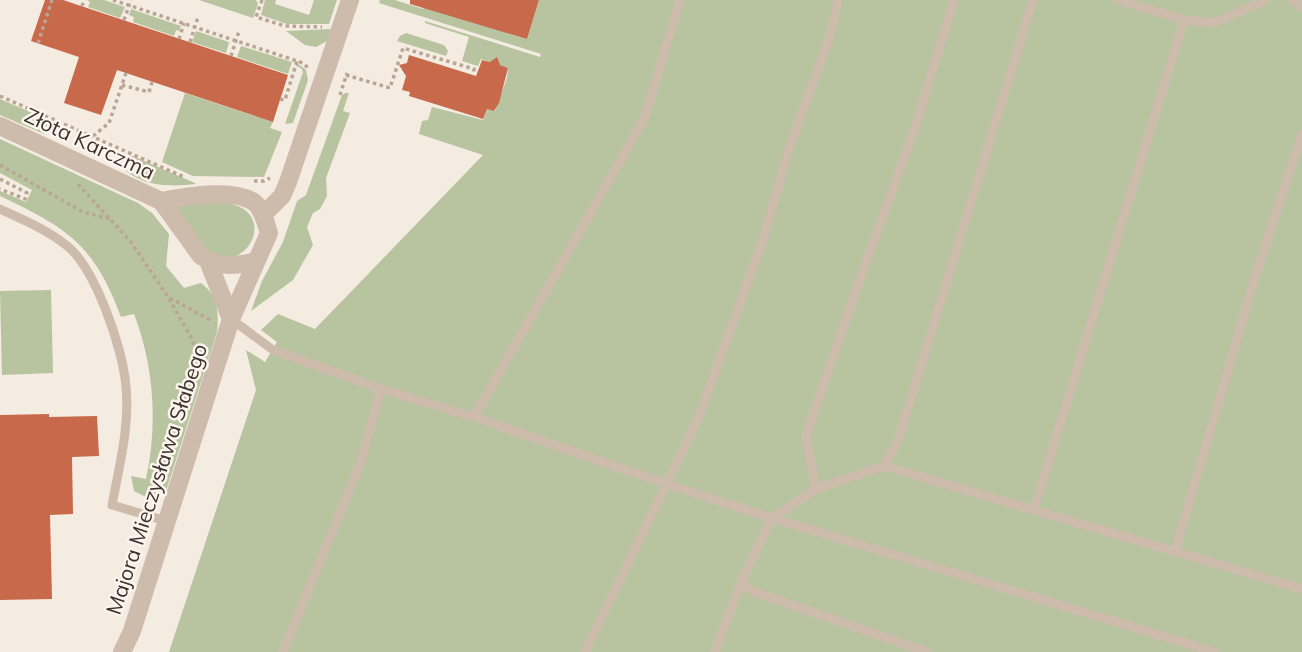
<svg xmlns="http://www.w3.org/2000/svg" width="1302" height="652" font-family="Mulish,sans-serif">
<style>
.green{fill:#b8c4a0}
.building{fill:#c8694b}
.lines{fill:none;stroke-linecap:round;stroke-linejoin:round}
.path{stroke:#b9a596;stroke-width:3.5;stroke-dasharray:3.5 3.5;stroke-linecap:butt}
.lane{stroke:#cdbbac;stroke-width:9}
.street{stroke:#cdbbac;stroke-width:18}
.labels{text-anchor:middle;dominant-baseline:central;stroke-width:5;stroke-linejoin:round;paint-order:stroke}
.street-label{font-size:21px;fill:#3b302b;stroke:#fbf5ee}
</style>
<rect width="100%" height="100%" fill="#f4ebe1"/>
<!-- green -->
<path class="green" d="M87,0H104L125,7L120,18L88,7L90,2Z
M199,0H256L258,4L253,18Z
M265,0H276L275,4L309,15L314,0H337L329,24H287L261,15Z
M380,0H395L423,9L426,0L433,9L527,39L539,0H1302V652H169L256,390L246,350L265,362L277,342L261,330L278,314L315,329L483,155L419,134L422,121L428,120L432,107L483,120L487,109L495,111L507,78L508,68L481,59L478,66L462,61L469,37L425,23V21L540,57L541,54L379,3Z
M131,9L181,26L179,31L176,30L174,36L133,22L134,17L129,15Z
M331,29L327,41L316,47L305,45L286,31Z
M196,31L229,42L226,53L192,42Z
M406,33L444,45L448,51L446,56L397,41L400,36Z
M241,46L292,62L288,74L237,57Z
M297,63L306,70L308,80L293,123L285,124L303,72L301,68L296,66Z
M185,93L273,122L270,128L282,132L264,177L193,176L162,162Z
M345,93H349L343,111L350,113L326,178L327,196L320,209L313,213L307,227L313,245L293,280L251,311L262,281L283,242L297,201L306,195L342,95Z
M0,99L49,120L44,134L0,115Z
M0,139L138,203L152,213L169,234L166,266L184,288L201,283C218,295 219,313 217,332L165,494L146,497L134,491L131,476L146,479C158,424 154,366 134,314L121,317C94,244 67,228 0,196V191L26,202L32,190L0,173Z
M133,156L195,183L196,184C169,187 141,187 121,166L128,157Z
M208,201C216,202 227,202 235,205C279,220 240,282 203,248C192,237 184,219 175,207Z
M51,290L53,373L2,375L0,291Z"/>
<!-- building -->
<path class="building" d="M45,0H63L288,75L273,122L117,70L101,115L64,103L79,57L31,41Z
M410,0H539L527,39L410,4Z
M409,55L476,76L482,60L490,62L497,57L500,65L508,68L499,103L494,111L487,109L483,119L409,96L410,92L402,90L406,76L399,65L407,63Z
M49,414V417L97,416L99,456L72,457L73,514L50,515L52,599L0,600V415Z"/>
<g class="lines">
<!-- path -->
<path class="path" d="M113,0L303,63L308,68
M262,0L256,17L285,26L322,27
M82,6L84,0
M124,20L131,0
M179,39L184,23
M190,42L198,17
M38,43L52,0
M231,56L239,31
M346,75L390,88L403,48L474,69L473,75
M122,85L149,92L152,82
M340,95L347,73
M0,96L184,177
M280,99L285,100L297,61
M93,136L109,123L126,73
M0,165L83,212L110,219
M0,179L27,193L25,199L0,189
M254,181H264L270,178
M78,184L131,242L168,297L192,339L195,350L184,398
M170,298L212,321"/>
<!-- lane -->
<path class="lane" d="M1118,0L1184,20L1215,23L1265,0
M1292,0L1302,8
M0,209C23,220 46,229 66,245C96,268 123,350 126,387C130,426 119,467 112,505L166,521
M231,319L273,350L381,389L474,417L666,484L772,518L1215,652
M474,417L645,117L680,0
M884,466L898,441L1033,0
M816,489L806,436L857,287L914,131L954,0
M1034,509L1184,20
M1175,551L1256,274L1302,134
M283,652L360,464L381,389
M585,652L698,419L764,237L790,146L830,36L838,0
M715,652L741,582
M927,652L752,591L741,582L772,518L816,489L884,466L1302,589"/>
<!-- street -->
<path class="street" d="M0,126L161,201L201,256C218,267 235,267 255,261
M263,215L282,196L288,182L350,0
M208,261L231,319
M122,652L132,631L231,319L269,233C266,224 263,210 255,203C234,187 185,197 161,201"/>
</g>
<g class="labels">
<!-- street labels -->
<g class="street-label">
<text transform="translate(90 143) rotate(25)">Złota Karczma</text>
<text transform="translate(156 479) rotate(-72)">Majora Mieczysława Słabego</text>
</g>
</g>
</svg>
